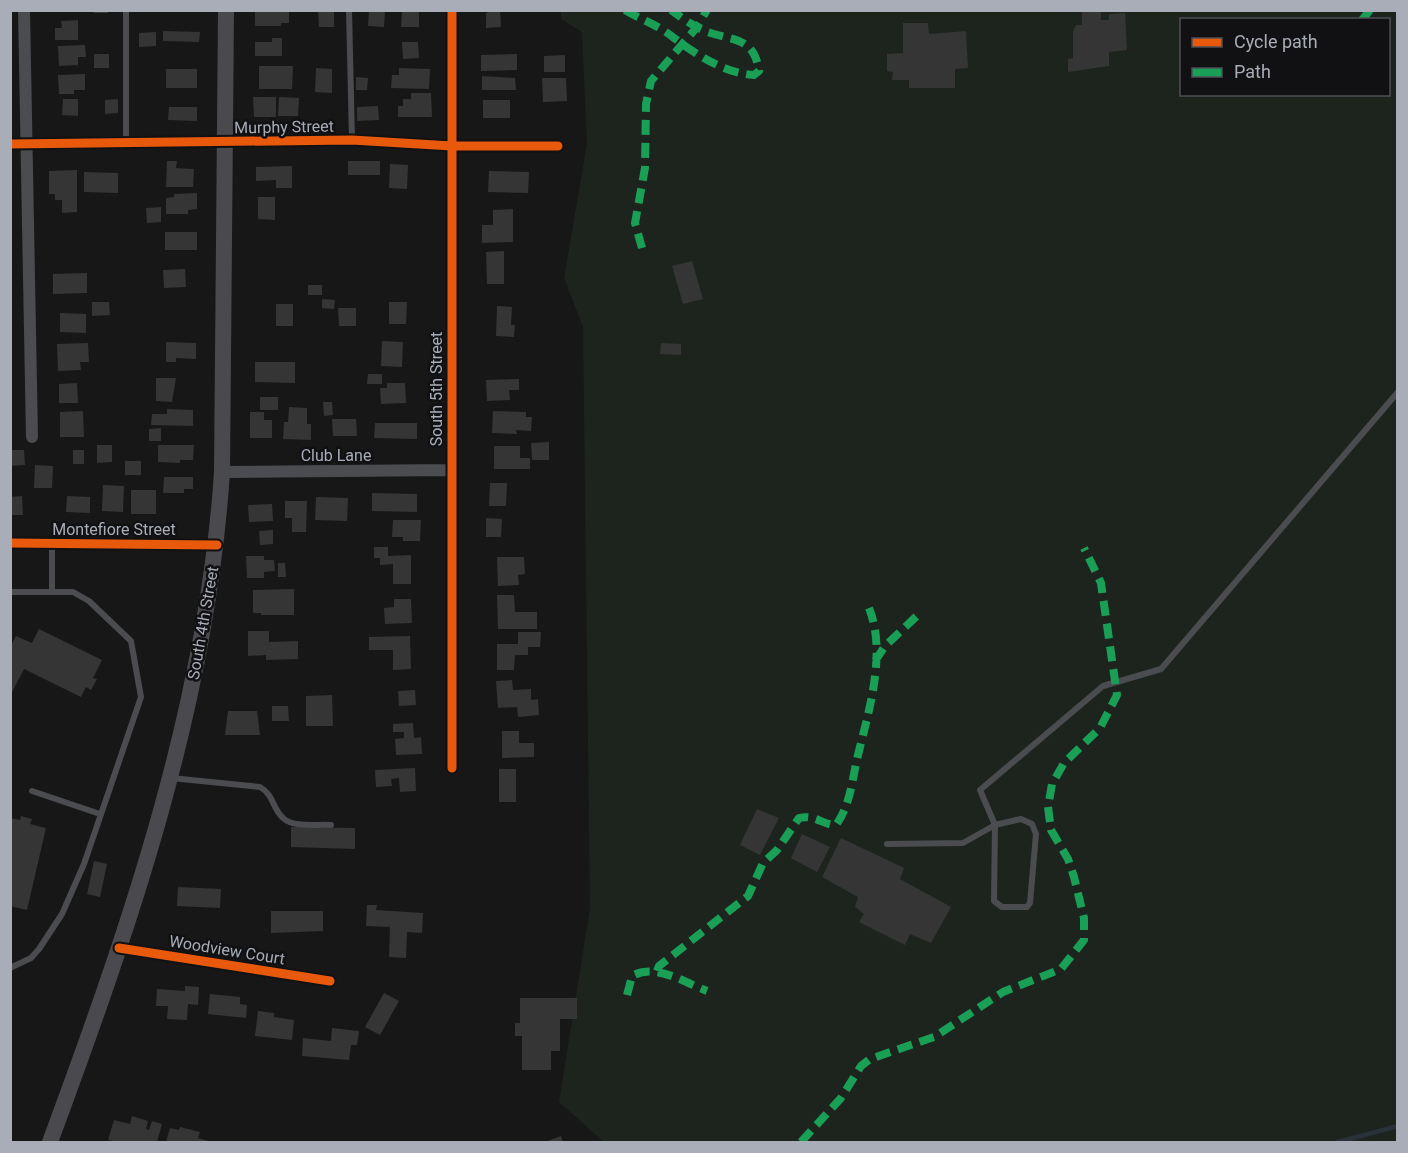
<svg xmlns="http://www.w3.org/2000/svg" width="1408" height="1153" font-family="Roboto,sans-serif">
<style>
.green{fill:#1d241e;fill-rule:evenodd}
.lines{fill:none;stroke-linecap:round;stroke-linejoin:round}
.stream{stroke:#2a3239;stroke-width:4.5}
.building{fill:#353536}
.service{stroke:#4b4c50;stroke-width:6}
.minor{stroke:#4b4c50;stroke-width:12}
.secondary{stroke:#4a4a4e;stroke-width:16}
.quiet{stroke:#1a9f57;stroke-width:8;stroke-dasharray:15 8;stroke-linecap:butt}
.cycleway-casing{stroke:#111113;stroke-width:13}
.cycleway{stroke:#e8590c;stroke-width:9}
.labels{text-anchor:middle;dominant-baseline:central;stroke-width:5;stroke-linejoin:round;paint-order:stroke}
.street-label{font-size:16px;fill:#a8adb8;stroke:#111113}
</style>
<rect width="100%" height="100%" fill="#171717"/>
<!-- green -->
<path class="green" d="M561,11H1397V1142H604L559,1102L590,908L583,327L564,278L587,144L582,32L561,19ZM1182,20H1388V94H1182Z"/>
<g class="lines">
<!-- stream -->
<path class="stream" d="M1338,1142L1398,1126"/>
</g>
<!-- building -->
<path class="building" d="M94,10H108V13H94Z
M271,10H289V23H281V26H255V11Z
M318,10H334V27H319Z
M369,10L385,11L384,27L368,26Z
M419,10V27H401L402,12Z
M496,10H500L501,27L486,28V13Z
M1082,10H1101V20H1109V14L1125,13L1127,50L1109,52V66L1068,72V59L1073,58V32L1076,25H1082Z
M78,20V40H55V28H62L61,21Z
M903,23H928L929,34L966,31L968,68L955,69V88H909V80H892L893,72L887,71V54L903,53Z
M163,31L200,32L199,42L163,41Z
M156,32V46L139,47V33Z
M272,38H282V56H255V42H272Z
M402,42H418L419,58L403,59Z
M85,45L86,57H78V65L59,66L58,46Z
M94,54H109V68H94Z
M517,54V70L481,71V55Z
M565,55V72H544V56Z
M259,66H293L292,89H259Z
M316,68L332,69V93L315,92Z
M399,68L430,69L429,89L391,88L392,75H399Z
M166,69H197V88H166Z
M85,74V90H74V94H59L58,75Z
M482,76L515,78L516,90H482Z
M356,77L368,78L367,90H356Z
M542,78H566L567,101L543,102Z
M411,93H431L432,117H398V106H403V99H411Z
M253,97H276V117H254Z
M279,97L299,98L298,116H278Z
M63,99H78V116L62,115Z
M118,99V113L105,114V100Z
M483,100H510V118H483Z
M378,106L379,120L357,121V107Z
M169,107H197V121L168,120Z
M167,161H177L176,168L194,169L193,187H166Z
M348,161H380V175H348Z
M390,164L408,165L407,189L389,188Z
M292,166V188H276V180L256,181V167Z
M77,170V212L62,213V200H55V194H49V171Z
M489,171L529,172L528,193L488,192Z
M84,172L118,173V193L84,192Z
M197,193V209L188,210V214H166V198L174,197V194Z
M258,197H275V220L258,219Z
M161,207V222L147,223L146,208Z
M513,209V242L482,243V225H493V210Z
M165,232H197V250H165Z
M504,251V284H487L486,252Z
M692,261L703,299L683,304L672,266Z
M185,269L186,287L164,288L163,270Z
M87,273V293L53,294V274Z
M308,285H322V295H308Z
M322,299L335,300L334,309L322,308Z
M92,302H109L110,315L92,316Z
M389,302H407L406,324H389Z
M276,304H293V326H276Z
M497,306L512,307L511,325H515L514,337L496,336Z
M338,308H356V326H339Z
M60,313L86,314V333L60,332Z
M382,341L403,342L402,367L381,366Z
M166,342L196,343V359L176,358V362H166Z
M88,343L89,362H80L81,370L58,371L57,344Z
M661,343L681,344V355L660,354Z
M255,362H295V383L255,382Z
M368,374H382V384H367Z
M156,378H176L172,402L156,401Z
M519,379V390H509L510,400L487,401L486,380Z
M77,383L78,403H59V384Z
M387,383H405L406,403L381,404L380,388H387Z
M260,397H278V410H260Z
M323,402H332L333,415L324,416Z
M289,407L307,408V424H311V440L283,439L284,422H288Z
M167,409L193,410V426L151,425L152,414H167Z
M83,411L84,437H60V412Z
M493,411L526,412V417H532L531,431L516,430L517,434L492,433Z
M250,412H264V420H272V438H250Z
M332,419H356L357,436H333Z
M375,423H417V439L374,438Z
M161,428V441H149V429Z
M549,442V460H532L531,443Z
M97,445H112V462L97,463Z
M158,445H194L193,460H180V463L158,462Z
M494,446H520V458H530V469H494Z
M10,450H24L25,465L10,466Z
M73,450H84V464H73Z
M125,461H141V475H125Z
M35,465L53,466L52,488H34Z
M164,477H193V489H184V493H163Z
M490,483H507L506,506H489Z
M103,485L124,486L123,512L102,511Z
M131,490H156V514H131Z
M372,493L417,494V512L372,511Z
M22,496L23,515H10V497Z
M67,496L90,497V513L66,512Z
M316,497L348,498L347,521L315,520Z
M285,501H307L306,532H292V518H285Z
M272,504L273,521L249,522L248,505Z
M486,518L502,519L501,537H486Z
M393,520H421L420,541H403V537H392Z
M273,530V544L260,545L259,531Z
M374,547H388V556L411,555V584H393V564L380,565V558H374Z
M246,556H264V560H274L275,571L264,572V578H247Z
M497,557H524L525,574L518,575L519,585L498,586Z
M278,563H285L286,577H278Z
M294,589V615H261V613H253V590Z
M497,595H514L515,612H537V629H498Z
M394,599H411L412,623L385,624L384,608L394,607Z
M39,629L102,660L93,678L97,679L91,690L86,687L81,697L24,669L10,696V647L16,636L32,643Z
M248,631H269V642L298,641V659L266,660V655L248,656Z
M518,632H541L540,647H528V655H515L514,670H497V644H518Z
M410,636L411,669L393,670V650H369V637Z
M512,680L513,690L531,689V700L538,699L539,715L518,717L517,707L498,708L496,681Z
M415,690L416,705L399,706L398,691Z
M332,695L333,726H306V696Z
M272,706H288L289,721H272Z
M228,711H257L260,735H225Z
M413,723L414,738L421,737L422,754L396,755L395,739L404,738V732H393V724Z
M502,731H519V743H534V757L502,758Z
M415,768L416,791L400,792L399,778L391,779L392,786L376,787L375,770Z
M499,769H516V802H499Z
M757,809L779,818L760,855L740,845Z
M21,816L32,819L30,824L46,828L27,910L10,906V818L20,820Z
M291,827L355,828V849L291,847Z
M802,834L830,847L817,872L791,858Z
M841,838L904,868L900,879L951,907L931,943L910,934L905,945L859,922L864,914L855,907L858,897L822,877Z
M94,861L107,864L100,897L87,894Z
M178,887L221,889L220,908L177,906Z
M367,905H377L376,910L423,913L422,933L407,932L406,958L389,957L390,927L366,926Z
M271,911H323V931L271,933Z
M185,986L199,987L198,1005L188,1004L187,1020L167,1019L168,1006H156L157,989L185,991Z
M384,993L399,1001L380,1035L365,1027Z
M210,994L240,997V1004L247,1005L246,1018L208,1014Z
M520,998H577V1019H560V1051H551V1070H522V1036H515V1023H520Z
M258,1011L274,1013V1017L294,1020L292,1040L255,1036Z
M332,1028L359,1031L357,1045H351L349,1060L302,1056L303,1038L331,1041Z
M132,1116L148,1121L146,1129L149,1130L152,1121L162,1124L157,1142H118L108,1140L114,1120L130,1124Z
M180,1127L200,1132L198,1138L212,1142H166L170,1128L179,1130Z
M561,1136L563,1142H545Z"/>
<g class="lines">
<!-- service -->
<path class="service" d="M349,10L352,140
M126,143V10
M10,592H73L89,601L131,641L141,697L84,864L62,914L39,949L31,958L10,968
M52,592V544
M171,778L260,787C274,795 272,808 283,818C293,828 318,824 331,825
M32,791L100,814
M887,844L963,843L995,825L1021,819L1032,824L1036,834L1030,903L1027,907H1002L994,901L995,825L980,790L1103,686L1161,669L1398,392"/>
<!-- minor -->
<path class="minor" d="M24,10L32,437
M452,10V768
M10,144L352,140L452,146H558
M222,472L451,470
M10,543L217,545
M119,948L330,981"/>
<!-- secondary -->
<path class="secondary" d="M50,1142C130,926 207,704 222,472L226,10"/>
<!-- quiet -->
<path class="quiet" d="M625,10C640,19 660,26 674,38C697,55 724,73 754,75L759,71C754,37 734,41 708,32C695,28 682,18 671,10
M1362,20L1370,10
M642,248L635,223L645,168L646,104L651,81L697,27L707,10
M875,661L885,646L921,612
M657,971L659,966L748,896L763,863L777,850L799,818C814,814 823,825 836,825C851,804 852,779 858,755C869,710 887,653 869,608
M627,995L632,976C655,963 684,982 707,991
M801,1142L841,1098L861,1066L870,1059L934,1037L1003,992L1061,969L1084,940V918L1074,877L1068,859L1051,830L1048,807L1052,784L1064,763L1100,728L1117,695L1101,583L1084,548"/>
<!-- cycleway casing -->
<g class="cycleway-casing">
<path id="cycleway" d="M452,10V768
M10,144L352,140L452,146H558
M10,543L217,545
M119,948L330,981"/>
</g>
<!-- cycleway -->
<use href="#cycleway" class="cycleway"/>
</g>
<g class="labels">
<!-- street labels -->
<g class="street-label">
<text transform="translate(284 127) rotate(-1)">Murphy Street</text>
<text transform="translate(436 389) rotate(-90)">South 5th Street</text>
<text x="336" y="455">Club Lane</text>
<text x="114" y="529">Montefiore Street</text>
<text transform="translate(203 623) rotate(-80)">South 4th Street</text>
<text transform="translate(227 950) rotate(9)">Woodview Court</text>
</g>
</g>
<!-- border -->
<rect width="1408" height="1153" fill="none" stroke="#a8adb8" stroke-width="24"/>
<!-- legend -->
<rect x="1180" y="18" width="210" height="78" fill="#111113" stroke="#4d4f55" stroke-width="1.5"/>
<rect x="1192" y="38" width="30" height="9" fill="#e8590c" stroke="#4d4f55" stroke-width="1.5"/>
<text x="1234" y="48" font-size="18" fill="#a8adb8">Cycle path</text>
<rect x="1192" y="68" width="30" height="9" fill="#1a9f57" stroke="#4d4f55" stroke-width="1.5"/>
<text x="1234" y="78" font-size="18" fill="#a8adb8">Path</text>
</svg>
